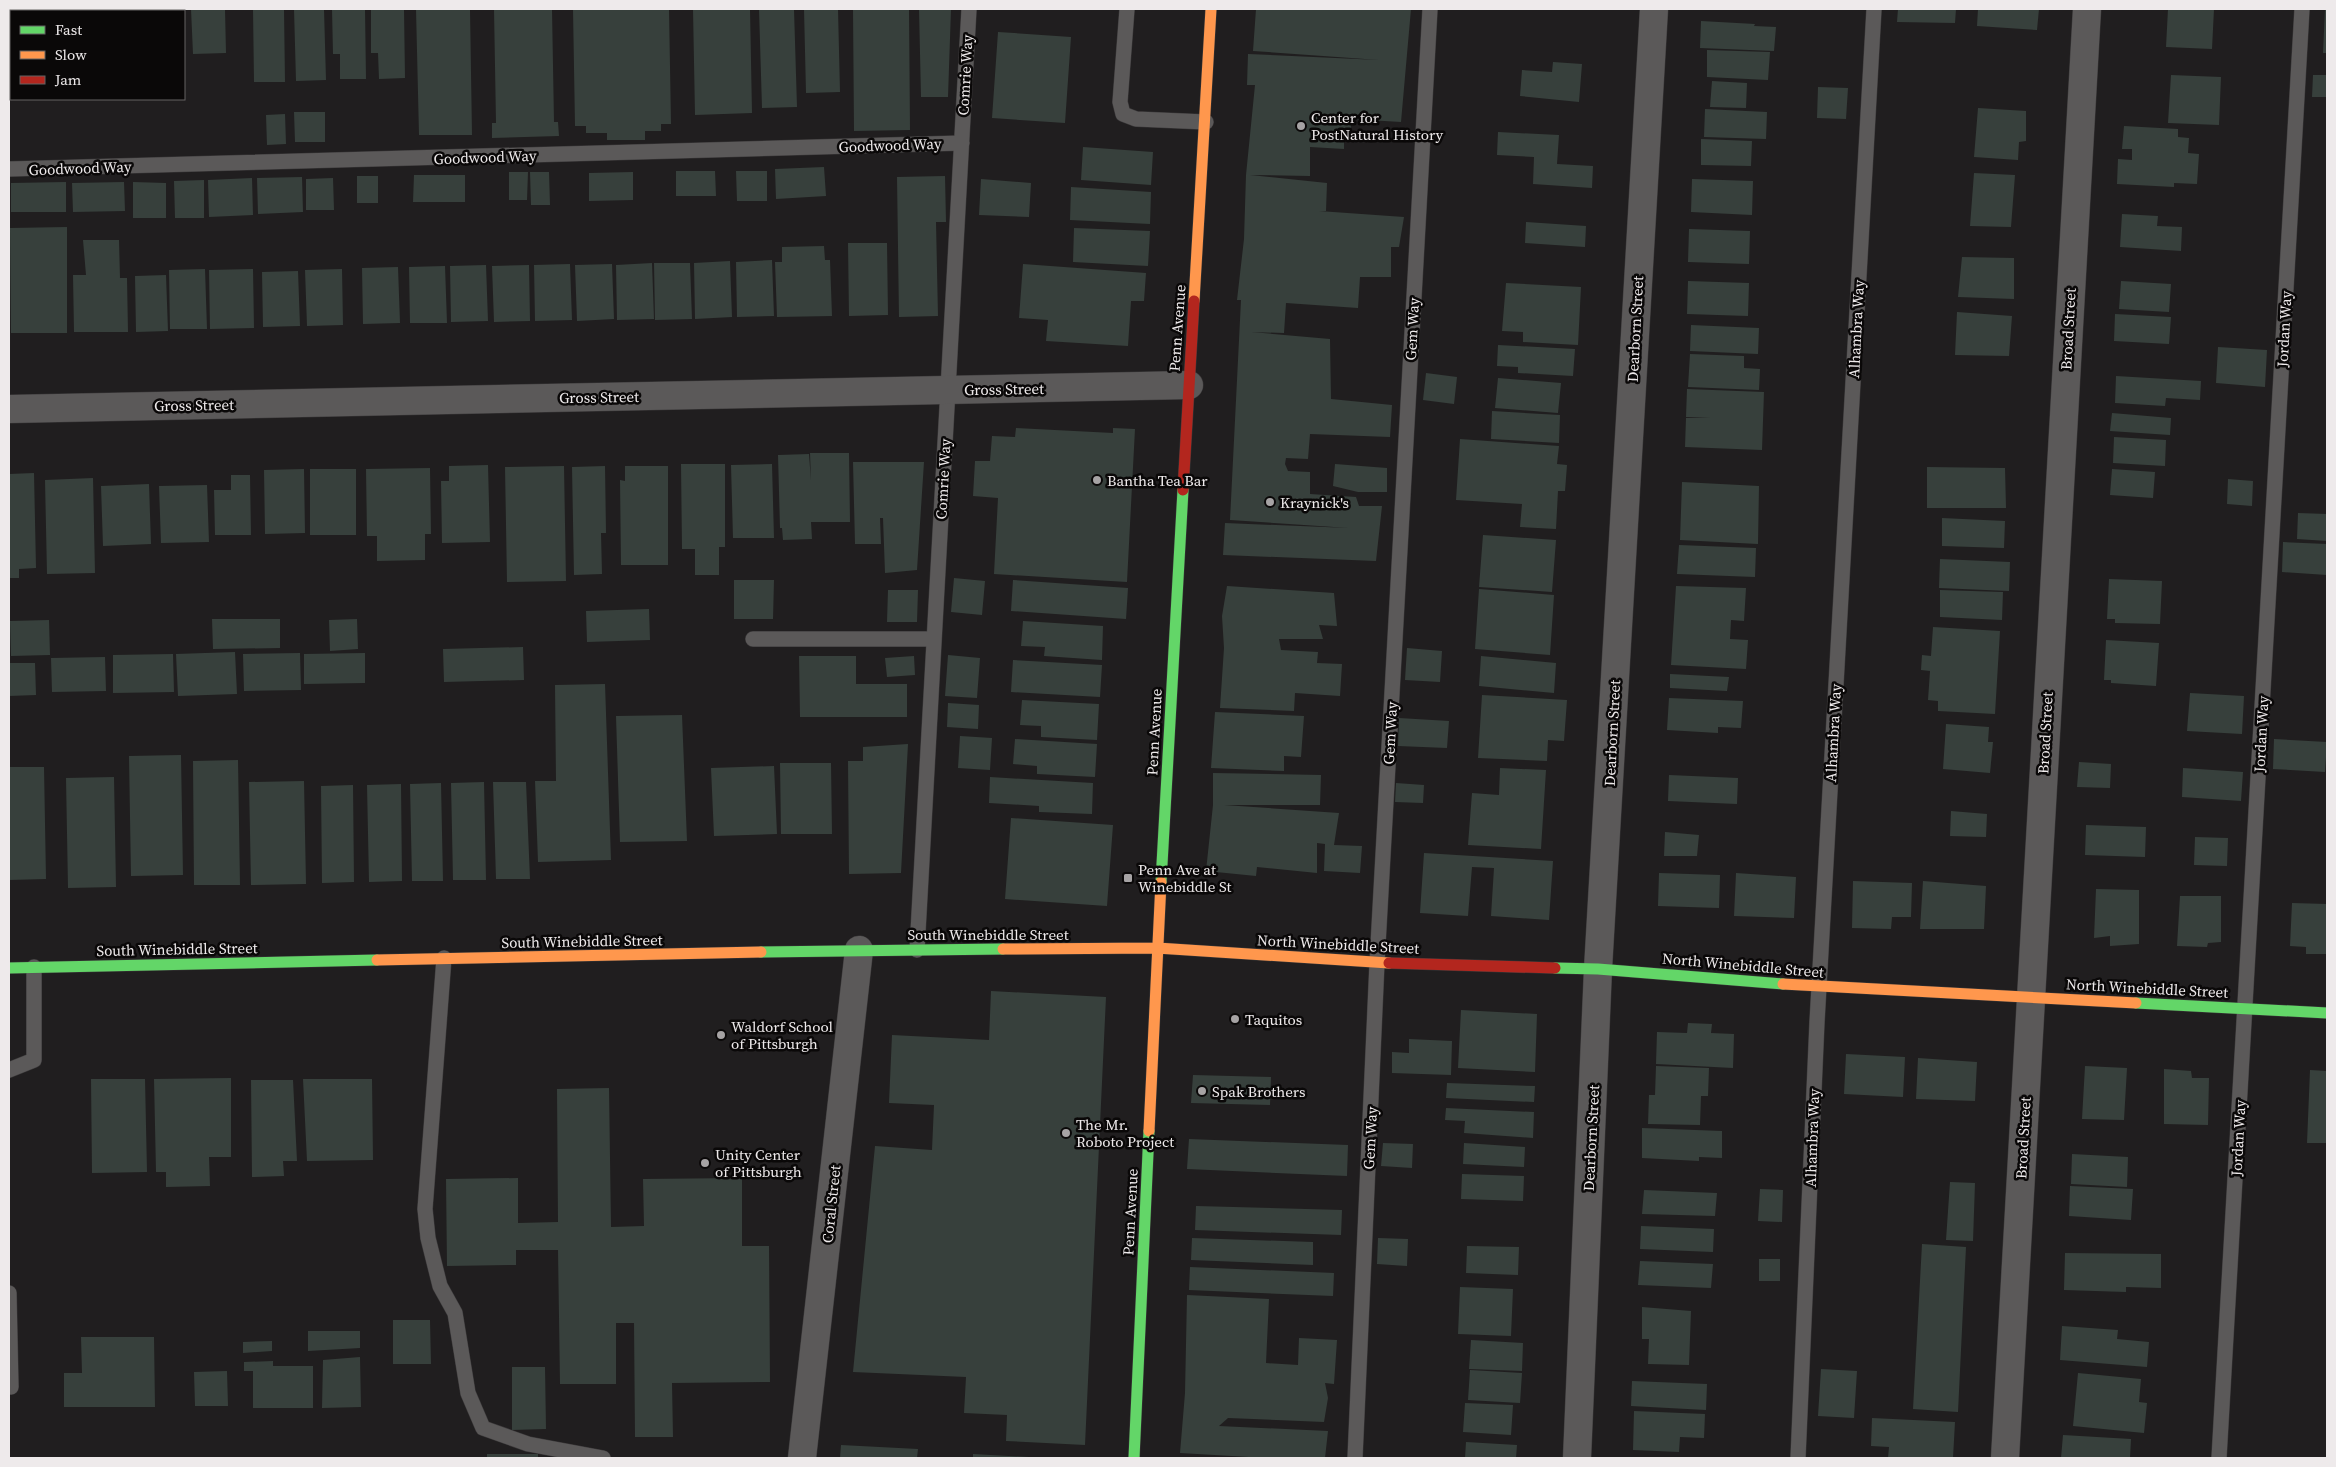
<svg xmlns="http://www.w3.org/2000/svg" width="2336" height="1467" font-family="'Source Serif 4',serif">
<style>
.building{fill:#37403c}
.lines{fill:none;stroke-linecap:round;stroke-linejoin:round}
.lane-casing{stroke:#3b393a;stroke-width:16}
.street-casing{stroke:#3b393a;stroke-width:29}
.fast-casing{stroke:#3b393a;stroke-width:12}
.slow-casing{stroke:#3b393a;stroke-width:12}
.jam-casing{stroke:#3b393a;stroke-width:12}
.lane{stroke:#5b5959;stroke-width:15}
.street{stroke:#5b5959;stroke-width:28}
.fast{stroke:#63d668;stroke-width:11}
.slow{stroke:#ff974d;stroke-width:11}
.jam{stroke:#b3261e;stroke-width:11}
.poi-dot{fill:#a6a3a4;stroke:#0a0808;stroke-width:2}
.labels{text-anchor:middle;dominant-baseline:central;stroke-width:5;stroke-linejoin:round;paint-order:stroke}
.street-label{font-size:15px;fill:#eeeaeb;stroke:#0a0808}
.poi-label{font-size:15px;fill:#eeeaeb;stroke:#0a0808;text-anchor:start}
</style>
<rect width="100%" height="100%" fill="#201e1f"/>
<!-- building -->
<path class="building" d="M9,9H46V11H11V61H9Z
M52,9H88V11H52Z
M90,9H127V11H90Z
M132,9H168V11H132Z
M191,9H225L226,53L193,54Z
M253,9H284L285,82H254Z
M294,9H324L326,80L296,81Z
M332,9H365L366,79H340V54H333Z
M371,9H404L405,78L379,79L378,53H371Z
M416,9H470L472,135H419Z
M494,9H552L554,122H558L559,136L492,138V123H496Z
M573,9H669L671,124H661V131H645V140H607V133H586V126H575Z
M693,9H750L752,113L695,115Z
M759,9H794L797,107L762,108Z
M804,9H838L840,92L806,93Z
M853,9H909L910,130L854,131Z
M919,9H951L948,97H921Z
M1256,9H1411L1401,122L1351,119V133L1344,134V149L1310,147V176L1250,175L1327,183L1326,211H1319L1404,217L1399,247H1391V277H1360L1358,308L1286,303L1284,333L1251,332L1330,339L1331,399L1392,405L1390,437L1310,434L1308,459L1286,458L1285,464L1288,471L1310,472V494L1356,497L1359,506H1382L1376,561L1223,555L1225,523L1349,528L1230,520L1241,300H1237L1244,239L1246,175L1255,85H1247L1248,54L1379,60L1253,51Z
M1898,9H1956L1955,23L1897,22Z
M1978,9H2039L2037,30L1977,26Z
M2168,9H2214L2212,49L2166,47Z
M2325,9H2327V53H2323Z
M1701,21L1755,24L1754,26L1776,27L1774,51L1700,48Z
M998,32L1071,37L1065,123L992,118Z
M1707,50L1770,52L1768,80L1707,77Z
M1553,62L1582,64L1579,102L1520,96L1522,70L1552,72Z
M2171,75L2221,77L2219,125L2168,123Z
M2313,75H2327V97H2312Z
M1712,81L1747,83L1746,108L1710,107Z
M1818,87L1848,88L1846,119L1817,118Z
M1978,108L2026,111V141L2019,142L2018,160L1974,157Z
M1705,109L1767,112L1766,139L1704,137Z
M294,112H325V142H295Z
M285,114L286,144L267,145L266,115Z
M2124,126L2178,129V137L2189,138L2188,153L2199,154L2197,184L2174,183V187L2117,184L2118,159L2132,160V149H2122Z
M1498,132L1559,135L1557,164L1593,166L1592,188L1533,184L1534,157L1497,155Z
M1701,139L1752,141L1751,166L1701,165Z
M1083,147L1153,152L1151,185L1081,180Z
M824,167L826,196L776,199L775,169Z
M676,171H715L716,196H676Z
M736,171H767V201H737Z
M509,172H528L527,200H509Z
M530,172H549L550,205H531Z
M633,172V200L589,201V173Z
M1974,173L2015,175L2011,227L1970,226Z
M414,175H465V202H413Z
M357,176H378V203H357Z
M945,176L946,222H936L938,316L899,317L897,177Z
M302,177L303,212L258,214L257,178Z
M252,178L253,215L209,217L208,180Z
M333,178L334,210H306V179Z
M981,179L1031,183L1029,217L979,215Z
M1692,179L1753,181L1752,215L1691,212Z
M204,180V218H175L174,181Z
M66,182V212H11V183Z
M124,182L125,211L73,212L72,183Z
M133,182L166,183V218H133Z
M1071,187L1151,192L1150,224L1070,220Z
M2122,214L2158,216L2157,226L2182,227L2181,251L2120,247Z
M1526,222L1586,226L1585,247L1525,243Z
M67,227V333H11L10,228Z
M1074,228L1150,231L1148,266L1073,262Z
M1689,229L1750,231L1749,264L1688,262Z
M83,240H119L120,278H127L128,332H74L73,275H86Z
M848,243H887L888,315L849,316Z
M824,246L825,260H830L832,316L777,317L775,262H782V247Z
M1962,257L2014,258V299L1958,297Z
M772,260L774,316L737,317L736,262Z
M730,261L732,317L695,319L694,263Z
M652,263L654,319L617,320L616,265Z
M654,263H690L692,319L655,320Z
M570,264L572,320L535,321L534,265Z
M612,264L614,319L577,321L575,265Z
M1023,264L1146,273L1144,301H1131L1128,346L1046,341L1048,320L1019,318Z
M486,265L488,321L451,322L450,266Z
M529,265L530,321L494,322L492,266Z
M445,266L447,323H410L409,267Z
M398,267L400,323L363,324L362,268Z
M205,269L207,329H170L169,270Z
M253,269L254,328L210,329L209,270Z
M342,269L343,325L307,326L305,270Z
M298,271L300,326L263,327L262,272Z
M166,275L168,331L136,332L135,276Z
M1688,281L1749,283L1748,316L1687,314Z
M2121,281L2171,284L2169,312L2119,309Z
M1506,283L1581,287L1578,345L1523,342V332L1502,331Z
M1957,312L2012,316L2009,356L1955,355Z
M2115,314L2171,317L2169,344L2114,341Z
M1691,325L1759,328L1758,354L1690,351Z
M1498,345L1575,349L1573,376L1518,373V367L1497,366Z
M2218,347L2267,350L2265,387L2216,383Z
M1690,354L1744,356V368L1760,369L1759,390L1688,387Z
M1426,373L1457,377L1454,404L1423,400Z
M2116,376L2201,381L2200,400L2166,398L2165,406L2115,403Z
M1498,378L1561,383L1558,413L1495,408Z
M1687,389L1764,392L1762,450L1685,447L1686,418H1710L1686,417Z
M1492,411L1560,415L1559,443L1491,439Z
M2112,413L2171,418L2170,435L2110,431Z
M1016,428L1113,433V428L1135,429L1127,582L994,574L998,498L973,496L975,461H990L992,436L1015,437Z
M2114,437L2166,440L2165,466L2113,463Z
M1460,439L1559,446L1557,464L1567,465L1565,491H1558L1556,529L1520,527L1522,504L1456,500Z
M810,453H849L850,522H811L812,539L783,540L782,528H780L778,455L809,454L811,481Z
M853,462H924L917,570L885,573L883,518H880L881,544H855Z
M681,464H725V547H719V575H695V549H682Z
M772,464L774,538H733L731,465Z
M1335,464L1387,468V492H1358L1333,486Z
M488,465L490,542L442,543L441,481H449V466Z
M564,466L566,581L507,582L505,467Z
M605,466L606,533H601L602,574L574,575L572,467Z
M625,466H668V565H621L620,480L625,481Z
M1927,467L2005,468L2006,508H1927Z
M430,468L431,534H425V560L377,561V536H367L366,469Z
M304,469L305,533L265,534L264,470Z
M310,469H356V535H310Z
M2112,469L2155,472L2153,498L2110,495Z
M34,473L36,568L19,569V578H9V474Z
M231,475H250L251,535H215L214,490H231Z
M93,478L95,573L47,574L45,480Z
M2228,479L2253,481L2252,506L2227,504Z
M1682,482L1759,486L1758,544L1680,540Z
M149,484L151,544L103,546L101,486Z
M207,485L209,542L161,543L159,486Z
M2298,513L2327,514V541L2297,539Z
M1942,518L2005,521L2004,548L1942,546Z
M1483,535L1556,540L1552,592L1479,587Z
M2283,542L2327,544V575L2282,572Z
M1679,545L1756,548L1755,577L1677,574Z
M1940,559L2010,562L2009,591L1939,588Z
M954,578L985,581L982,615L951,612Z
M2109,579L2162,581L2160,624L2115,623V619H2107Z
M734,580H774L773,619H734Z
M1013,580L1128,588L1126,619L1011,611Z
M1227,586L1334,593L1337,626L1319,625L1323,639H1279L1281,650L1318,652L1317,663L1342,664L1340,696L1295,693L1294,711L1220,708L1224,648L1222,616Z
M1676,586L1746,588L1744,621L1731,620L1730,639L1748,640L1746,669L1671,665Z
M1479,589L1554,595L1550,655L1475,649Z
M888,590H918L917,622H887Z
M1940,590L2003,592L2002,620L1940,617Z
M649,609L650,640L587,642L586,611Z
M212,619H280V648L213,649Z
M357,619L358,649L330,651L329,620Z
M49,620L50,655L11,656L10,621Z
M1023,621L1103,626L1102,660L1044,656L1045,647L1021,646Z
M1933,627L2000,631L1995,714L1938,711V701L1928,700L1930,671L1921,670L1922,655L1931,656Z
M2106,640L2159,643L2156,686L2111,683V680H2104Z
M523,647L524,680L444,682L443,649Z
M1407,648L1442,651L1440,682L1405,680Z
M235,652L237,694L178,696L176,654Z
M300,653L301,690L244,691L243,654Z
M365,653V683L304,684V654Z
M173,654L174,692L113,693V655Z
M948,655L980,658L977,698L945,696Z
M799,656H856V684H907V717H800Z
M914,656L915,675L887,677L885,658Z
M1481,656L1556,663L1554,693L1479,686Z
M105,657L106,691L52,692L51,658Z
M1013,660L1102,665L1100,697L1011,692Z
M9,663H35L36,695L9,696Z
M1670,674L1729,677L1727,691L1670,688Z
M605,684L611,860L538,862L535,781H556L555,685Z
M2190,693L2244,696L2242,734L2187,731Z
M1482,695L1567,700L1564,741L1548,740L1547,761L1478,758Z
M1669,698L1743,701L1741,728L1718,727V733L1667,730Z
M1022,700L1099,704L1097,740L1041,737V726L1020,725Z
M948,703L979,705L978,729L947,727Z
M1215,712L1304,716L1301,757L1284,756V771L1211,768Z
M682,715L687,841L620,842L616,716Z
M1399,718L1449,721L1447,748L1398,746Z
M1946,724L1989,727L1988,742H1993L1990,773L1943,769Z
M960,736L992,738L990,770L958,768Z
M1015,739L1097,744L1095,777L1037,774V766L1013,764Z
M2274,739L2327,742L2325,772L2273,769Z
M908,744L901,873L849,874L848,761H863V747Z
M181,755L183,875L131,876L129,756Z
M238,760L240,885H194L193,761Z
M2079,762L2111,764L2110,788L2077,787Z
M780,763H831L832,834H781Z
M774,766L777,834L714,836L711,768Z
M9,767H44L46,879L9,880Z
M1500,768L1546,770L1541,849L1468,845L1472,793L1499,795Z
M2183,768L2243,772L2241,801L2182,797Z
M1213,773L1321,775L1320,805H1224L1339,813L1334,845L1362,846L1360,873L1324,871L1325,844L1317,843V873L1257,867L1256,876L1206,871L1213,805Z
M1669,775L1738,778L1737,804L1668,801Z
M114,777L116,887L68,888L66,778Z
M990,777L1093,783L1092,814L1039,812V806L989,803Z
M304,781L306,884L251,885L249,782Z
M484,782L486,880H453L451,783Z
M493,782H526L530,879H496Z
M441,783L443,881H412L410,784Z
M1396,783L1424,785L1423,803L1395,802Z
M401,784L402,881L369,882L367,785Z
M353,785L354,882L322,883L321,786Z
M1951,811L1987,814L1986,837L1950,836Z
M1011,818L1113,825L1107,906L1005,899Z
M2086,825L2146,827L2145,857L2085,855Z
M1665,832L1699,835L1697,856H1664Z
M2195,837L2228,838L2227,866L2194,865Z
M1424,853L1553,861L1549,920L1491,916L1494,868L1472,867L1468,916L1420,913Z
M1659,873L1720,875L1719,908L1658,906Z
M1736,873L1796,877L1794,918L1734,916Z
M1853,881L1912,883L1911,917H1892L1891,929L1852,928Z
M1923,881L1986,886L1984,929H1920Z
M2096,889L2139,890V944L2110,946V936L2094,938Z
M2180,896H2221V942L2208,943L2207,947L2177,946Z
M2292,903L2327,904V954H2306V947L2290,946Z
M991,991L1106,997L1085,1445L1006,1441L1007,1415L964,1413L966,1377L853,1372L875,1146L932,1150L934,1105L889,1103L892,1035L989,1040Z
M1461,1010L1537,1014L1535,1072L1458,1068Z
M1688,1023L1712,1024L1711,1033L1734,1034L1733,1068L1656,1064L1657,1032L1687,1033Z
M1409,1039L1452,1041L1451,1075L1392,1073V1052L1409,1053Z
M1846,1054L1905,1057L1903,1097L1844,1094Z
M1918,1058L1977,1062L1975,1101L1916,1099Z
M1656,1066L1709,1068L1708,1096H1701L1700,1125L1648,1124L1649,1095H1655Z
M2085,1066L2127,1068L2124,1120L2082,1119Z
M2164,1069L2191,1071L2192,1078H2209L2208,1125L2164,1124Z
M2310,1070L2327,1071V1143H2307Z
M1193,1075L1271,1077L1270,1105L1191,1103Z
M231,1078V1157H209L210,1186L166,1187V1172H156L154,1079Z
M91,1079H145L147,1172L92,1173Z
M303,1079H372L373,1160L307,1161Z
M251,1080H293L297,1161H283L284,1176L252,1177Z
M1447,1083L1535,1086L1534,1102L1446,1098Z
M609,1088L611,1227L644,1226L643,1179L742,1178V1246H769L770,1382L672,1383L673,1437H635L634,1323H616V1384H560L558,1250H516V1265L447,1266L446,1179L518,1178V1223L558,1222L557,1089Z
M1446,1108L1534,1112L1533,1138L1464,1133L1465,1121L1445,1120Z
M1642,1128L1722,1131V1158L1699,1157V1161L1642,1158Z
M1189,1139L1348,1145L1347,1176L1187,1169Z
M1383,1143L1413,1144L1412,1168L1381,1166Z
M1464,1143L1525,1147L1524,1167L1463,1164Z
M2072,1154L2128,1157L2127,1187L2071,1184Z
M1462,1174L1524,1176L1523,1201L1461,1199Z
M1950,1182L1975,1183L1973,1241L1946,1240Z
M2070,1186L2133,1189L2131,1220L2069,1216Z
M1760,1189L1783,1190L1782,1222L1758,1221Z
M1644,1190L1717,1193L1715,1216L1642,1214Z
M1196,1206L1342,1210L1341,1235L1195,1230Z
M1641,1226L1714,1229L1713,1252L1640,1249Z
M1192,1238L1313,1242V1265L1191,1260Z
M1378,1238L1408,1239L1407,1266L1377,1264Z
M1922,1244L1966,1247L1958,1412L1913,1409Z
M1467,1246L1519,1247L1518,1275L1466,1273Z
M2065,1253L2161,1254V1288L2126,1287V1292L2064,1290Z
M1759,1259H1780V1281H1759Z
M1640,1261L1713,1264L1711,1288L1638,1285Z
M1190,1267L1334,1273L1333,1296L1189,1290Z
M1460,1287L1513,1289L1511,1336L1458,1334Z
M1187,1295L1269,1299L1266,1363L1298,1365L1299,1338L1337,1340L1334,1384L1325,1383L1328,1398L1324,1422L1228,1418L1219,1426L1328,1431L1325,1458H1266L1180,1453L1185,1393Z
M1642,1307L1691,1311L1689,1365L1648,1364L1649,1339H1642Z
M393,1320H430L431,1364H393Z
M2062,1326L2118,1330L2117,1339L2149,1342L2147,1367L2060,1360Z
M308,1331H360V1348L308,1351Z
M81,1337H154L155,1407H64V1373H82Z
M1471,1340L1523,1343L1522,1371L1469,1369Z
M272,1341V1351L243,1353V1342Z
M360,1357L361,1407L322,1408L323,1360Z
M273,1361V1366H313V1408H253V1371H244V1362Z
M512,1367H545L546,1429L512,1430Z
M1821,1369L1857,1371L1854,1418L1818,1416Z
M1470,1370L1522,1373L1520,1403L1468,1400Z
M227,1371L228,1406H195L194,1372Z
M2078,1373L2141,1379L2139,1402L2147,1403L2144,1433L2073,1426Z
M1632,1381L1707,1384L1706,1410L1631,1406Z
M1465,1403L1513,1405L1511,1435L1463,1432Z
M1634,1411L1705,1414L1704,1438L1680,1437L1679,1452L1633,1450Z
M1872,1418L1955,1422L1953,1458H1888L1889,1447L1871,1446Z
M2063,1435L2131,1439L2130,1458H2061Z
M1466,1442L1517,1445L1516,1458H1465Z
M841,1445L918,1449L917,1458H840Z
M487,1454H538V1458H487Z
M973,1454L1029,1457V1458H973Z"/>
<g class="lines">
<!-- lane casing -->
<g class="lane-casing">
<path id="lane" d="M1127,9L1120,102L1123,114L1136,119L1206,122
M9,169L962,143
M753,639H934
M917,950L969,9
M444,958L425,1209L428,1238L440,1286L455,1313L468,1393L483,1428L528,1444L603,1458
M9,1070L34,1060V967
M9,1293L11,1387
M1355,1458L1377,963L1430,9
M1798,1458L1817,1022L1874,9
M2219,1458L2302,9"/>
</g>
<!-- street casing -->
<g class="street-casing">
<path id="street" d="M9,409L1189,385
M802,1458L859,950
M1577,1458L1598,969L1654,9
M2005,1458L2087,9"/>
</g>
<!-- fast casing -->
<g class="fast-casing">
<path id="fast" d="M1161,882L1183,490
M761,952L1003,949
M9,968L377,960
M1555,968L1598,969L1783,984
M2136,1003L2327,1013
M1134,1458L1149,1131"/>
</g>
<!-- slow casing -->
<g class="slow-casing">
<path id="slow" d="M1194,301L1211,9
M1003,949L1157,948L1389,963
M377,960L761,952
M1783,984L2136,1003
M1149,1131L1161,882"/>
</g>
<!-- jam casing -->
<g class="jam-casing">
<path id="jam" d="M1183,490L1194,301
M1389,963L1555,968"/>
</g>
<!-- lane -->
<use href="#lane" class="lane"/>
<!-- street -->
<use href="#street" class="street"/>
<!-- fast -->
<use href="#fast" class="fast"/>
<!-- slow -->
<use href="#slow" class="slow"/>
<!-- jam -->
<use href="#jam" class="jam"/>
</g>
<!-- markers -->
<g class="poi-dot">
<circle cx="1301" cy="126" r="5"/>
<circle cx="1097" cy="480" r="5"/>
<circle cx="1270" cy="502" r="5"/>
<rect x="1123" y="873" width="10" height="10" rx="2.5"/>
<circle cx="1235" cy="1019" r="5"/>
<circle cx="721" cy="1035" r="5"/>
<circle cx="1202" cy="1091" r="5"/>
<circle cx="1066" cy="1133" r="5"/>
<circle cx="705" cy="1163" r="5"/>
</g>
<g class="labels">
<!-- street labels -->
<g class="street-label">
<text transform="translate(965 75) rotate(-87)">Comrie Way</text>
<text transform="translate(890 145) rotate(-2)">Goodwood Way</text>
<text transform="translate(485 157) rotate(-2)">Goodwood Way</text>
<text transform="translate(80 168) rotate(-2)">Goodwood Way</text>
<text transform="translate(1177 328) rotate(-86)">Penn Avenue</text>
<text transform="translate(1412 329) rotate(-87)">Gem Way</text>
<text transform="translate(1635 329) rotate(-87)">Dearborn Street</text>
<text transform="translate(1856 329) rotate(-87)">Alhambra Way</text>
<text transform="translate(2068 329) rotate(-87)">Broad Street</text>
<text transform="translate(2284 329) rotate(-87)">Jordan Way</text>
<text transform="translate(1004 389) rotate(-1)">Gross Street</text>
<text transform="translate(599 397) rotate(-1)">Gross Street</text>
<text transform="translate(194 405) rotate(-1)">Gross Street</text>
<text transform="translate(943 479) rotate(-87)">Comrie Way</text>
<text transform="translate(1154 732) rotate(-87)">Penn Avenue</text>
<text transform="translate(1390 733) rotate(-87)">Gem Way</text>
<text transform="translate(1612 733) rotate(-87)">Dearborn Street</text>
<text transform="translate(1833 733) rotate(-87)">Alhambra Way</text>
<text transform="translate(2045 733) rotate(-87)">Broad Street</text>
<text transform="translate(2261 734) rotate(-87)">Jordan Way</text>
<text x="988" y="934">South Winebiddle Street</text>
<text transform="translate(582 941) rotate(-1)">South Winebiddle Street</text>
<text transform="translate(1338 944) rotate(3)">North Winebiddle Street</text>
<text transform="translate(177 949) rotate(-1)">South Winebiddle Street</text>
<text transform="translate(1743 965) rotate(5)">North Winebiddle Street</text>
<text transform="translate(2147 988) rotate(3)">North Winebiddle Street</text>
<text transform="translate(1370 1138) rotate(-87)">Gem Way</text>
<text transform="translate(1591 1138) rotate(-87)">Dearborn Street</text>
<text transform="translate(1812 1138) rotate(-88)">Alhambra Way</text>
<text transform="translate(2023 1138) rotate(-87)">Broad Street</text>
<text transform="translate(2238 1138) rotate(-87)">Jordan Way</text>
<text transform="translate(831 1204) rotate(-84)">Coral Street</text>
<text transform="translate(1130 1212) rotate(-87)">Penn Avenue</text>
</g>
<!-- poi labels -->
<g class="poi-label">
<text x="1311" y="117">Center for<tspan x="1311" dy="17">PostNatural History</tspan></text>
<text x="1107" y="480">Bantha Tea Bar</text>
<text x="1280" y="502">Kraynick's</text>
<text x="1138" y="869">Penn Ave at<tspan x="1138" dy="17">Winebiddle St</tspan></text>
<text x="1245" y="1019">Taquitos</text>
<text x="731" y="1026">Waldorf School<tspan x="731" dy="17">of Pittsburgh</tspan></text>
<text x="1212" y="1091">Spak Brothers</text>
<text x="1076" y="1124">The Mr.<tspan x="1076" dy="17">Roboto Project</tspan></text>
<text x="715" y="1154">Unity Center<tspan x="715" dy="17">of Pittsburgh</tspan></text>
</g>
</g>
<!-- border -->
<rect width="2336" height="1467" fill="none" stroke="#eeeaeb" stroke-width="20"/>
<!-- legend -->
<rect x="10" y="10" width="175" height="90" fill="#0a0808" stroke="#656263"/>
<rect x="20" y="26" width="25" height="8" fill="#63d668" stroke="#656263"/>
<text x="55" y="35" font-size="15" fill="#eeeaeb">Fast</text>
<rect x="20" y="51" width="25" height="8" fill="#ff974d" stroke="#656263"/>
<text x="55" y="60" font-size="15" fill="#eeeaeb">Slow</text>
<rect x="20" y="76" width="25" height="8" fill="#b3261e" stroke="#656263"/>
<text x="55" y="85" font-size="15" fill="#eeeaeb">Jam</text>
</svg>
